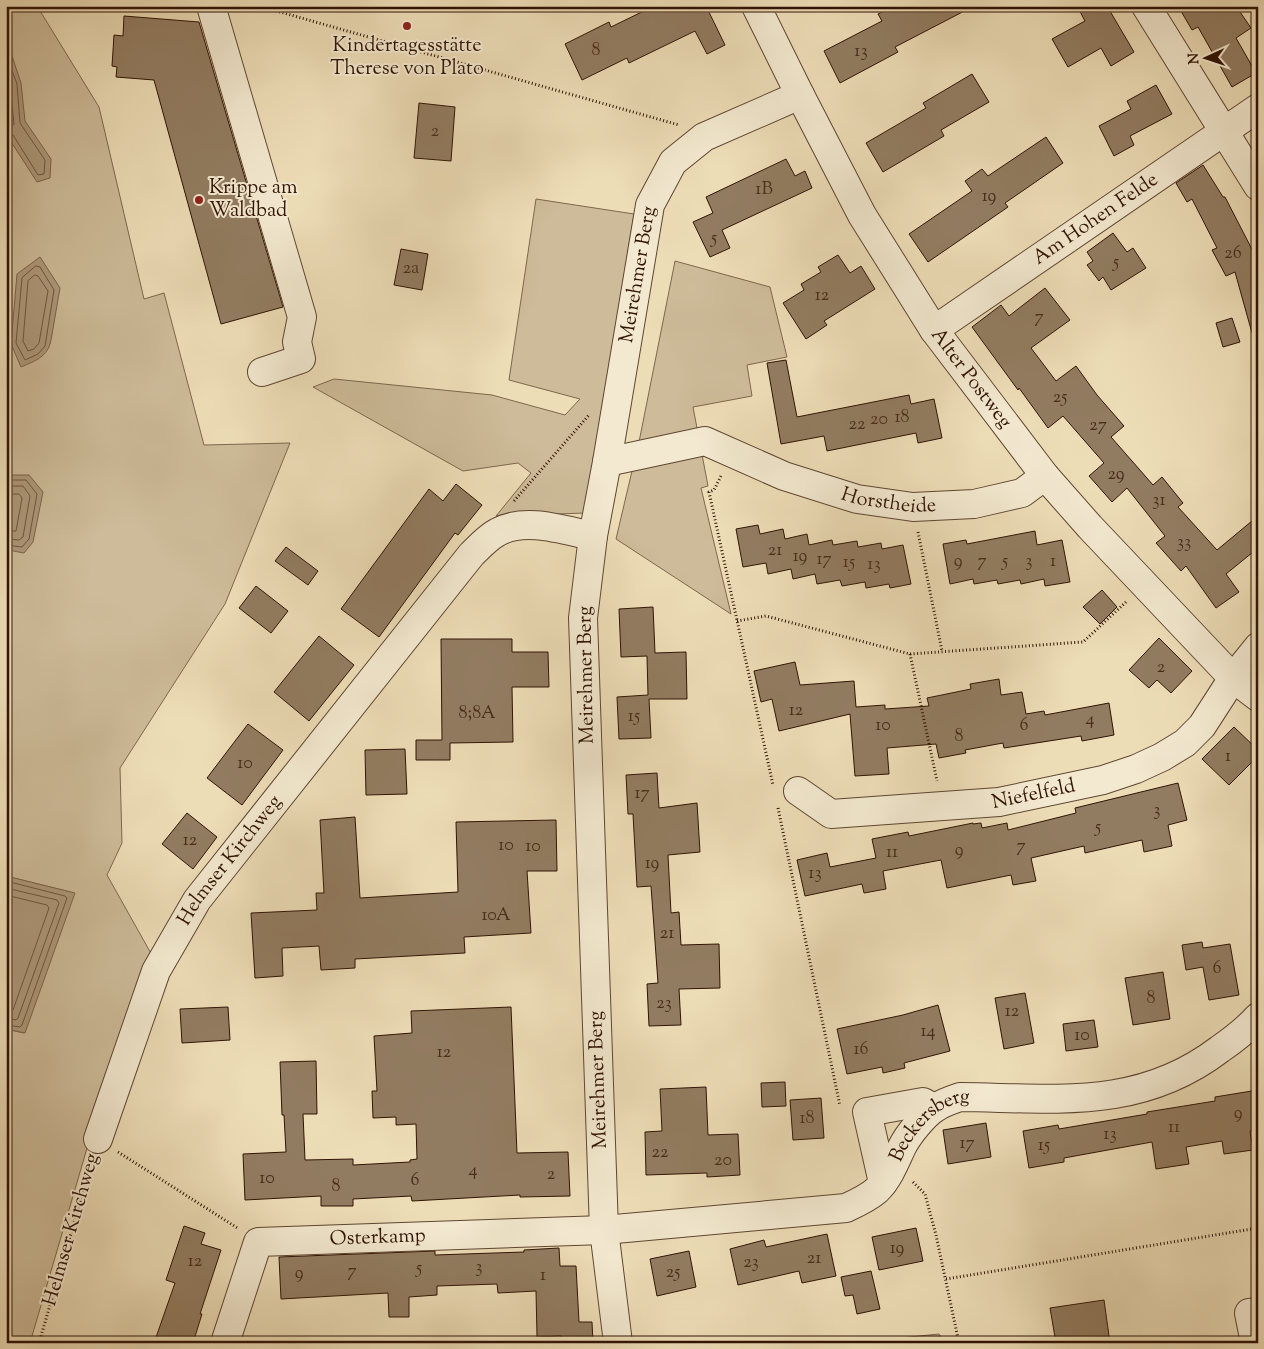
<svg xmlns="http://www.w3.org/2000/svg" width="1264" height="1349" font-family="'Sorts Mill Goudy',serif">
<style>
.green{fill:#cdbb99;stroke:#7e674e}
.water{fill:#ad987a;stroke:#7b634b}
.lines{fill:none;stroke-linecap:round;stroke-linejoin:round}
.shore{stroke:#6e563f;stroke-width:1}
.building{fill:#927c61;stroke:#301304}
.minor-casing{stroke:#5f4631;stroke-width:30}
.path{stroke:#301304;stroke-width:3;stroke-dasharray:1 2.5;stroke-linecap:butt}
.minor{stroke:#f3e9d0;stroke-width:28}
.poi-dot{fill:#8f2418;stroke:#f3e9d0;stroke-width:2}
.labels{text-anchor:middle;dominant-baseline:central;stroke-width:4;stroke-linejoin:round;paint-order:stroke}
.number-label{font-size:18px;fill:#482d1b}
.poi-label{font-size:20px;fill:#301304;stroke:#f3e9d0}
.street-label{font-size:20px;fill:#301304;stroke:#f3e9d0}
</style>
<rect width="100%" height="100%" fill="#edddb7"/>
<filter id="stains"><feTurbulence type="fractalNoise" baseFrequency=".004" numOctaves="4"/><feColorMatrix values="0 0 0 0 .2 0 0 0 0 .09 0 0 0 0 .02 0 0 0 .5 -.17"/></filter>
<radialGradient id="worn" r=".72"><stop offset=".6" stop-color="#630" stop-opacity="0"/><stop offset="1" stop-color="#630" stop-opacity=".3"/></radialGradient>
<!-- green -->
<path class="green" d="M6,6H37L99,107L144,299L164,293L204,445L290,443L225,604L120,768L122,843L107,875L153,957L97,1114L30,1343H6V1029L24,1033L74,893L6,876Z
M536,199L634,214L586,513L496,516L531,473L518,463L463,471L313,387L334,379L492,395L565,415L580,399L509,380Z
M675,261L770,287L787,357L747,365L752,396L693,407L708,486L701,488L731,614L616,539L640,437Z
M939,1334L945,1343H891L890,1339Z"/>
<!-- water -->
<path class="water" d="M6,43L8,44L21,83L25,121L51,159L50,178L37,182L6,134Z
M40,257L60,288L51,340C48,357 35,361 21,367L11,344L17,274Z
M8,475H29L43,492L33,542L24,553L8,550L6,548V479Z
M6,876L75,893L25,1033L6,1029Z"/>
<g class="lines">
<!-- shore -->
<path class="shore" d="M6,54L17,84L20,123L45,160L44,174L38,175L13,135L6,132
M6,73L10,85L14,124L12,126H6
M36,266L40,267L54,290L45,346L38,354L25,360L16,343L22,278Z
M35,275L38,276L48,291L39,343L34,349L28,351L23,341L28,281Z
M6,480H26L37,494L29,539L22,547L6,545
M6,486H23L30,496L23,537L19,540L6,539
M6,494H19L22,498L16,531H6
M6,881L65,896L67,898L22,1025L20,1027L6,1025
M6,888L57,900L59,903L18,1018L16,1020L6,1018
M6,895L47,905L49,908L13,1010L6,1011"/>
</g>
<!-- building -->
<path class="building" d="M654,6H706L725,45L707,54L695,31L629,63L627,58L582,80L565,44L609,22L611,27Z
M893,6H974L895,47L898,52L840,83L824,51L882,21L878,14Z
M1077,6H1107L1134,52L1111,66L1101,48L1068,67L1052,39L1085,21Z
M1178,6H1236L1251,28L1236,38L1256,73L1232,87L1198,27L1192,30Z
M124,16L199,22L283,307L221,324L154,80L116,77L117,67L112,66L114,35L123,36Z
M972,74L989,102L941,130L944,136L883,172L866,143L926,108L923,103Z
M1156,85L1172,114L1130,136L1134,145L1114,156L1099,126L1131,109L1127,101Z
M419,103L455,107L451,161L414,158Z
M1046,137L1063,163L1005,203L1008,207L928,262L909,234L972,191L965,181L982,169L988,176Z
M786,159L795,176L805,171L812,188L722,230L730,248L710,257L693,222L713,213L706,197Z
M1203,165L1223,197H1225L1258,261V332L1252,333L1235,272L1226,276L1212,250L1217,248L1192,199L1187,202L1176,183Z
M1113,233L1127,252L1133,248L1146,268L1111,290L1103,277L1099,281L1087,265L1093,261L1087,252Z
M401,249L428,254L422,290L394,285Z
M838,255L850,273L861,266L875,289L824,321L827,325L806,339L783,303L804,290L801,284L821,272L818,267Z
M1045,288L1070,320L1031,348L1056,381L1076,366L1097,395L1124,426L1111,437L1153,485L1162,477L1183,503L1178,507L1217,550L1258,516V548L1226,574L1239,592L1216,608L1186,566L1181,571L1156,543L1165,536L1127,488L1112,502L1089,476L1104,463L1063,416L1048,428L1019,388L1018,390L972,327L1001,305L1009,316Z
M1232,318L1240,342L1223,347L1216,323Z
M786,360L797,417L909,395L911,404L934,399L942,438L918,443L916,433L827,451L824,436L781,444L767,363Z
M456,484L482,505L458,535L455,533L379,637L341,609L429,489L443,501Z
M758,525L760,534L783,529L785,539L807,534L809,545L832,540L833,545L857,541L858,547L881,543L882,549L903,545L911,584L890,588L889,584L866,588L865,582L842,586L840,580L817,584L815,574L793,579L791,569L768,574L766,563L743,567L736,529Z
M1035,531L1037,545L1062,540L1070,582L1045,586L1044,579L1021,584L1020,580L998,584L997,580L974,584L973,579L950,584L943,544L966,540L967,544Z
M286,547L318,571L308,585L275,561Z
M256,586L288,611L271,633L239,608Z
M1102,590L1117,607L1100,624L1083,607Z
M653,607L655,653L686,652L687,699H649L651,738L619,739L617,697L648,695L647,656L621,657L619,609Z
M319,636L354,665L309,721L274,692Z
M1159,638L1192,671L1171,693L1157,680L1149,688L1129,670Z
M441,639H512V652H548L549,687H512L513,742L450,743V760H416V740H442Z
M795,662L800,685L854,681L856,707L885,705V709L929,706L927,698L971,689L970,684L999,679L1001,695L1022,692L1026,714L1044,711L1045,715L1109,703L1114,735L1082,741L1081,736L1004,748L1003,743L965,750L966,753L939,758L936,744L887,748L889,774L855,776L850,714L779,731L772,699L761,702L754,671Z
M248,724L283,750L242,805L207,778Z
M1234,727L1258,750V756L1229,785L1202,759Z
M405,749L407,794L366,795L365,750Z
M657,773L659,808L697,803L700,852L668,855L671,913L679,912L681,945L719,944L720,988L679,989L681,1025L649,1026L647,984L658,983L651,886L637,887L633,814H628L626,775Z
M1178,783L1187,820L1168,825L1172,846L1144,852L1142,840L1085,853L1084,846L1031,858L1036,881L1013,885L1011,875L947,888L941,860L883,871L886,889L864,893L862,884L805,896L797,860L827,853L830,867L876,858L872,839L908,832L909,836L973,823V824L981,823L982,828L1007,823L1008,830L1076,813L1075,808Z
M187,813L217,837L193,869L162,844Z
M355,817L360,898L458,892L456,822L556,820L557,871H527L531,933L464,937L465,953L355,959V968L321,970L319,946L282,948L283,976L255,978L251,913L317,910L316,893H324L320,820Z
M1202,942L1203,948L1230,944L1239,995L1209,1000L1203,967L1186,970L1182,945Z
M1163,972L1170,1019L1133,1025L1125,978Z
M1025,993L1034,1043L1004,1049L995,998Z
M938,1005L950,1051L904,1063L905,1068L883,1073L882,1067L847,1074L837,1029L903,1015Z
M228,1007L230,1040L182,1043L180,1009Z
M511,1007L517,1153L568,1152L570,1196L520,1197V1195L412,1201L411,1196L353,1199V1206H321V1196L245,1200L243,1154L286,1152L284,1115H282L280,1062L316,1061L317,1114H303L305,1160L353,1159V1165L410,1162V1160L417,1159L416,1124L396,1125V1117L373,1118L372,1091H377L374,1036L412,1033L411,1011Z
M1094,1020L1098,1047L1066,1051L1063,1024Z
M785,1082L786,1106L762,1107L761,1083Z
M706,1087L708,1135L738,1134L740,1175L707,1177V1173L646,1175L645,1132L662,1131L660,1089Z
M1258,1090V1130L1250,1131L1253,1150L1224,1154L1222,1141L1186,1147L1189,1164L1156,1169L1152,1142L1064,1158V1162L1029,1168L1023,1131L1058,1125L1059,1129L1147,1114V1112L1215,1101V1097Z
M821,1098L824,1138L793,1140L790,1100Z
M986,1123L991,1157L948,1164L943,1130Z
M184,1226L205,1233L201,1244L221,1250L200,1314H202L193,1343H154L175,1283L166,1280Z
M916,1228L923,1261L879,1270L872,1237Z
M827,1234L836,1276L802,1283L799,1271L738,1285L730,1249L764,1240L766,1247Z
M559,1248L560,1266H576L579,1322H592L593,1343H561V1336L537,1337L536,1291L498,1293L497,1284L437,1286V1295L409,1297V1317H389L388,1293L281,1299L279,1257L435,1251V1255L524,1252V1250Z
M689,1251L696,1287L657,1296L650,1259Z
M871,1271L880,1309L857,1314L853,1295L845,1296L841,1277Z
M1104,1300L1110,1343H1056L1050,1308Z"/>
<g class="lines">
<!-- minor casing -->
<g class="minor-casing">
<g id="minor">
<path d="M211,6L302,317L297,342L301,359L262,372"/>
<path id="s1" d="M756,6L800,95L862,215L934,330L1045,476L1090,527L1233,678L1258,697"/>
<path d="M1146,6L1258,186"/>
<path id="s2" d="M934,330L1258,108"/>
<path id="s3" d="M607,462L705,441L784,476L857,499L913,507L974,504L1022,493L1045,476"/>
<path id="s4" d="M798,791L831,814L999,802L1103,780L1136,769L1162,757L1185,743L1202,726L1233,678L1258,647"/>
<path id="s5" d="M98,1139L156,971L197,900L471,555C479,547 488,537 498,532C525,517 563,530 593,536"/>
<path d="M883,1183L867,1112L923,1102L934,1108"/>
<path id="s6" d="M225,1343L258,1242L604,1230L846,1208C857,1203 868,1198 877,1190C889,1178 895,1162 902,1147C908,1135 924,1115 935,1108C942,1103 951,1100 960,1097C1055,1098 1139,1111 1220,1049C1233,1040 1247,1029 1258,1017"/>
<path id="s7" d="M618,1343L604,1230L583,618L593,536L607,462L650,205L673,162L704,137L800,95"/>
<path d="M1255,1343L1249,1313L1258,1312"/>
</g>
</g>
<!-- path -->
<path class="path" d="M259,6L679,125
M721,476L714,490L709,492L773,785
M514,501L589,415
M918,532L942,651
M737,621L766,616L910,654L1083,642L1126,602
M910,654L937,781
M778,808L840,1106
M118,1152L239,1229
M913,1182L925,1194L936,1235L959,1343
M946,1279L1258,1228
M39,1343L92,1161"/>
<!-- minor -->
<use href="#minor" class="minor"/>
</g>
<!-- markers -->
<g class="poi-dot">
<circle cx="407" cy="26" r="5"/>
<circle cx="199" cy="200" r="5"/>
</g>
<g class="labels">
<!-- number labels -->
<g class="number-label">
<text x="596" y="51">8</text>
<text x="861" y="52">13</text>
<text x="435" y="132">2</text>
<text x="764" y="190">1B</text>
<text x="989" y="197">19</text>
<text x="714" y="239">5</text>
<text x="1233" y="254">26</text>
<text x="1116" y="263">5</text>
<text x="411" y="269">2a</text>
<text x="822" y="296">12</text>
<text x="1039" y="318">7</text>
<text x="1060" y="398">25</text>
<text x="902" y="418">18</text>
<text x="879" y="420">20</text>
<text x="857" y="425">22</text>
<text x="1098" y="426">27</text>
<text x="1116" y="475">29</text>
<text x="1159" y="501">31</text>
<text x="1184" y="543">33</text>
<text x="775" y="551">21</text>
<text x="800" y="557">19</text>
<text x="824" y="560">17</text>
<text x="958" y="562">9</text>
<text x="982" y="562">7</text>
<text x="1005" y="562">5</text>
<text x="1029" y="562">3</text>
<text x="1053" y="562">1</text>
<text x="849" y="563">15</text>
<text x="874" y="565">13</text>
<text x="1161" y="668">2</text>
<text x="796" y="711">12</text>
<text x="477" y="714">8;8A</text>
<text x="634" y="717">15</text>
<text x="1090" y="720">4</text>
<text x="883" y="726">10</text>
<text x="1024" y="726">6</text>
<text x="959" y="737">8</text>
<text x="1228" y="757">1</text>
<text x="245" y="764">10</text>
<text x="642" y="794">17</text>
<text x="1157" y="811">3</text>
<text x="1098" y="828">5</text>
<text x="190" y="841">12</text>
<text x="506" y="846">10</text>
<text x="533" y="847">10</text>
<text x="1021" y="847">7</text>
<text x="959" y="851">9</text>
<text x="892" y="853">11</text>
<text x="652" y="864">19</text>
<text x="815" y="874">13</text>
<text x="496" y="916">10A</text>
<text x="667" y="934">21</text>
<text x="1217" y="969">6</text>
<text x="1151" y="999">8</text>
<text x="664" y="1004">23</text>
<text x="1012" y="1012">12</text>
<text x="928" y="1032">14</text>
<text x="1082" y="1036">10</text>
<text x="861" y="1050">16</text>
<text x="444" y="1053">12</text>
<text x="1238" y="1114">9</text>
<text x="807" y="1119">18</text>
<text x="1174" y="1128">11</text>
<text x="1110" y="1135">13</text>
<text x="967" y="1144">17</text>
<text x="1044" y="1146">15</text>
<text x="660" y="1153">22</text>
<text x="723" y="1161">20</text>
<text x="473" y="1171">4</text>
<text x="551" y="1175">2</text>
<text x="267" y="1179">10</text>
<text x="415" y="1181">6</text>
<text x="336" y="1187">8</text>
<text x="897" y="1249">19</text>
<text x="814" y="1259">21</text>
<text x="195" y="1262">12</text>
<text x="751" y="1263">23</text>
<text x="479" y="1268">3</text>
<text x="419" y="1269">5</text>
<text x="352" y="1272">7</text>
<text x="673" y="1273">25</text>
<text x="299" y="1274">9</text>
<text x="543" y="1276">1</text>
</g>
<!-- poi labels -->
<g class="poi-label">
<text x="407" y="46">Kindertagesstätte<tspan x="407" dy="23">Therese von Plato</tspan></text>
<text x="209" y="188" text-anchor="start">Krippe am<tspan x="209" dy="23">Waldbad</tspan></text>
</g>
<!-- street labels -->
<g class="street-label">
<text stroke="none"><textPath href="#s2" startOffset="196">Am Hohen Felde</textPath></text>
<text stroke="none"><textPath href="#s7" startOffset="1074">Meirehmer Berg</textPath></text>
<text stroke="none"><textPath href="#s1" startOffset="431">Alter Postweg</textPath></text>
<text stroke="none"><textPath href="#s3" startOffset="295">Horstheide</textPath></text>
<text transform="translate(587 675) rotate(-91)">Meirehmer Berg</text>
<text stroke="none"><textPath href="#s4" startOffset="244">Niefelfeld</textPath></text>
<text stroke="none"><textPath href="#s5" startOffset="311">Helmser Kirchweg</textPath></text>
<text transform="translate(599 1080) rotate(-92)">Meirehmer Berg</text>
<text stroke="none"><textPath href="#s6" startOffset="818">Beckersberg</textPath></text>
<text transform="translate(72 1230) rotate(-74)">Helmser Kirchweg</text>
<text stroke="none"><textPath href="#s6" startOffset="226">Osterkamp</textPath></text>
</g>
</g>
<!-- margin -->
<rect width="1264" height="1349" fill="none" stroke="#edddb7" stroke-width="25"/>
<rect x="8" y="8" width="1249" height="1334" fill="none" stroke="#301304" stroke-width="2.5"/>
<rect x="12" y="12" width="1239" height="1324" fill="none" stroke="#301304"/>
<!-- north arrow -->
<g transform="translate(1206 58) rotate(267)" stroke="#f3e9d0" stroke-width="4" paint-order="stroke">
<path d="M0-4L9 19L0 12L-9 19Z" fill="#301304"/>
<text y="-8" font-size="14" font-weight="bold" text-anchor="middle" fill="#301304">N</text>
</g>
<rect width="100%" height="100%" filter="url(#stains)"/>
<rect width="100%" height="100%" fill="url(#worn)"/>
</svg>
